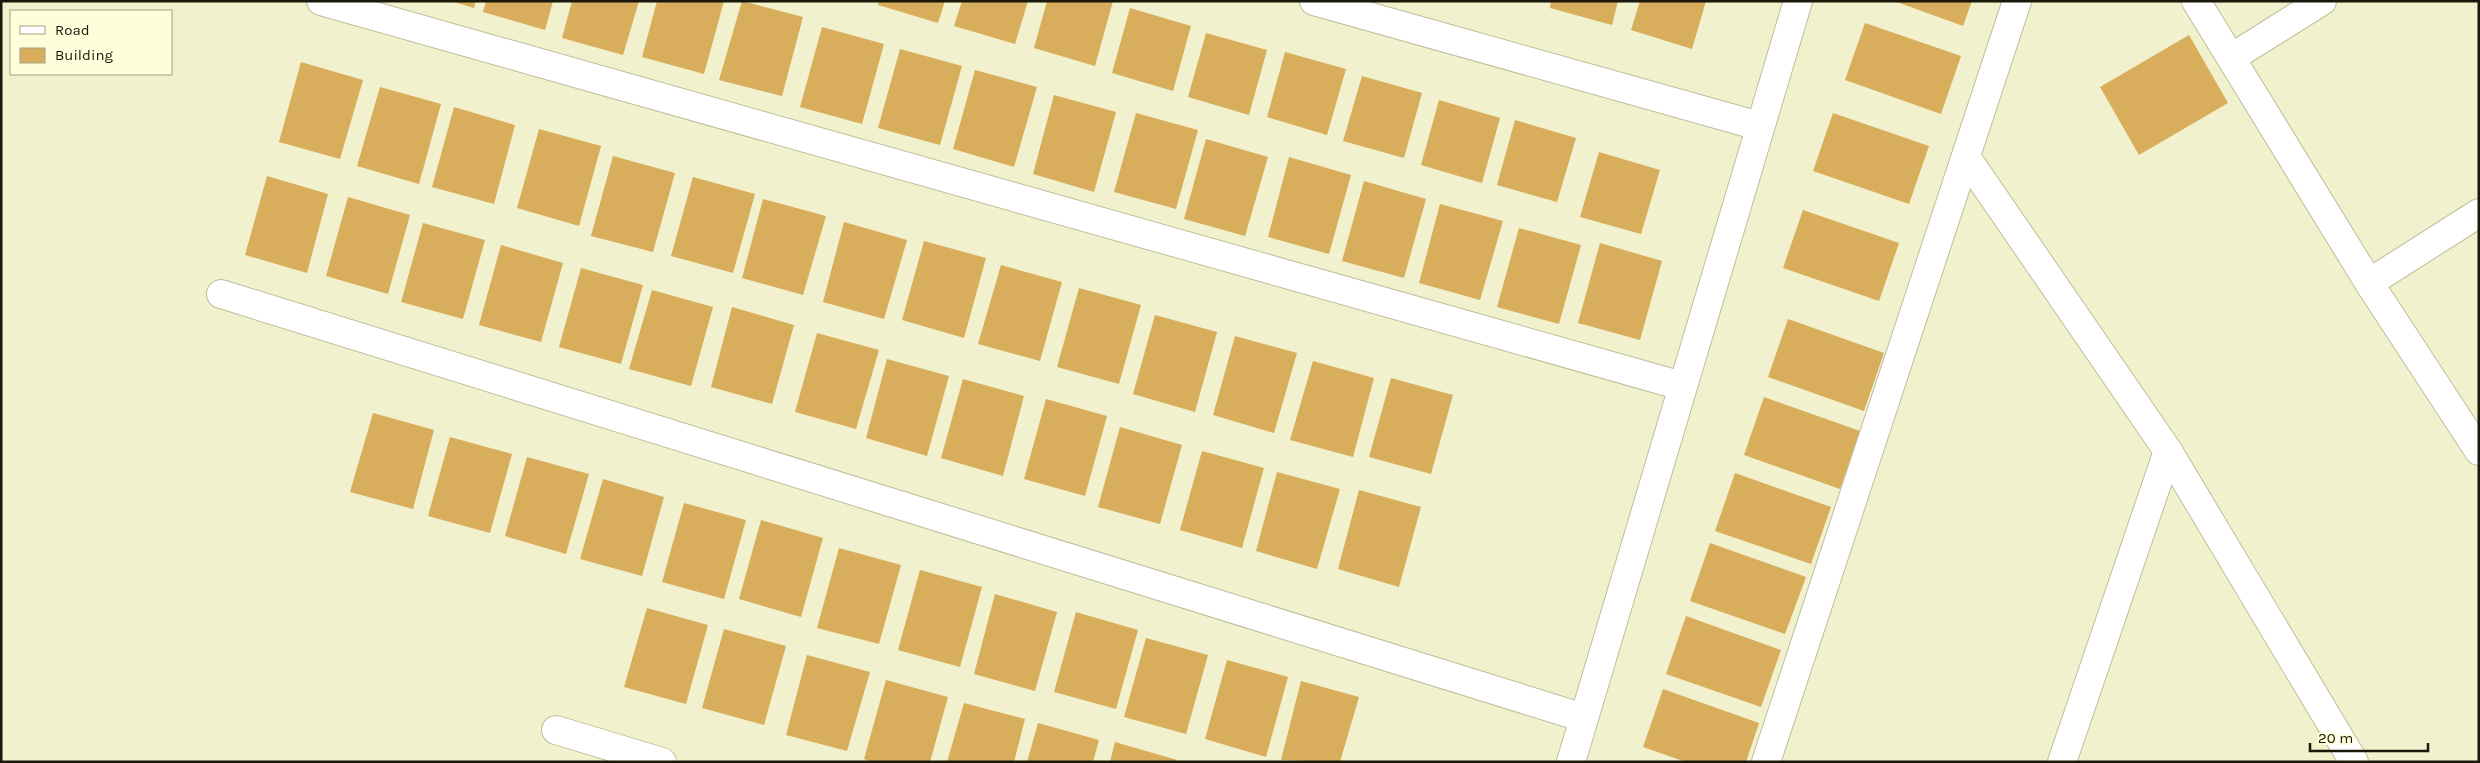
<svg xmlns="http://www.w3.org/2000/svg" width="2480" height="763" font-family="Karla,sans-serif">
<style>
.building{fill:#d8ad5b}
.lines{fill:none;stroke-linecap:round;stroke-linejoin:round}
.street-casing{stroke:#bfbe9c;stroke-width:30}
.street{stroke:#fff;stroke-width:28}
</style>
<rect width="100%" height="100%" fill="#f1f1cd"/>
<!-- building -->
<path class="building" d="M451,1H476L474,8Z
M486,1H553L545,30L483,12Z
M572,1H639L623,55L562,38Z
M657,1H724L704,74L642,57Z
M742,1L803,17L782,96L719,80Z
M879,1H945L938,23L878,5Z
M962,1H1028L1015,44L954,26Z
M1047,1H1113L1095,66L1034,48Z
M1551,1H1618L1612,25L1550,8Z
M1640,1H1706L1692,49L1631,30Z
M1894,1H1972L1963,26Z
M1130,8L1191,26L1173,91L1112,73Z
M1865,23L1961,56L1941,114L1845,80Z
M822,27L884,44L862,124L800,107Z
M1206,33L1267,50L1249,115L1188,97Z
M2189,35L2228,103L2139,155L2100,87Z
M900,49L962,66L940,145L878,128Z
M1285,52L1346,69L1327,135L1267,117Z
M301,62L363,80L340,159L279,142Z
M975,70L1037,87L1014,167L953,149Z
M1362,76L1422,93L1404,158L1343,141Z
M380,87L441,104L419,184L357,166Z
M1054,95L1116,112L1094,192L1033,174Z
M1439,100L1500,118L1482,183L1421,165Z
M454,107L515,125L494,204L432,187Z
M1136,113L1198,130L1176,209L1114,192Z
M1833,113L1929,146L1909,204L1813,171Z
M1515,120L1576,138L1557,202L1497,185Z
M539,129L601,146L579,226L517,208Z
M1206,139L1268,157L1245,236L1184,219Z
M1599,152L1660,170L1641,234L1580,217Z
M613,156L675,173L653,252L591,236Z
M1289,157L1351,175L1329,254L1268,237Z
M267,176L328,194L307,273L245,255Z
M693,177L755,194L733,273L671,256Z
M1364,181L1426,199L1404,278L1342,261Z
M348,197L410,215L388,294L326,276Z
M763,199L826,216L803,295L742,278Z
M1440,204L1503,221L1480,300L1419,283Z
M1803,210L1899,243L1879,301L1783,268Z
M844,222L907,240L884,319L823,302Z
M423,223L485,240L463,319L401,302Z
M1519,228L1581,245L1559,324L1497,307Z
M924,241L986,258L964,338L902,320Z
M1600,243L1662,261L1640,340L1578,323Z
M501,245L563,263L541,342L479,325Z
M1001,265L1062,282L1040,361L978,344Z
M581,268L643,285L621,364L559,347Z
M1079,288L1141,305L1119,384L1057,367Z
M652,290L713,307L691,386L629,369Z
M732,307L794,325L772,404L711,387Z
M1155,315L1217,332L1195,412L1133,394Z
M1788,319L1884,353L1864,411L1768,377Z
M817,333L879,350L856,429L795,412Z
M1235,336L1297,353L1274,433L1213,415Z
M887,359L949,376L927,456L866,438Z
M1313,361L1374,378L1353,457L1290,440Z
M1391,378L1453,395L1431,474L1369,457Z
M963,379L1024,396L1003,476L941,458Z
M1764,397L1860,431L1840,489L1744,455Z
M1046,399L1107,416L1085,496L1024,479Z
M373,413L434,430L413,509L350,492Z
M1120,427L1182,445L1160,524L1098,507Z
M450,437L512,454L490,533L428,516Z
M1202,451L1264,468L1242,548L1180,530Z
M527,457L589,474L566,554L505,536Z
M1277,472L1340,489L1317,569L1256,551Z
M1735,473L1831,507L1811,564L1715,531Z
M603,479L664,497L642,576L580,559Z
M1359,490L1421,507L1399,587L1338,569Z
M684,503L746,520L724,599L662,582Z
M761,520L823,538L801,617L739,599Z
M1710,543L1806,577L1785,634L1690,601Z
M839,548L901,565L879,644L817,628Z
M920,570L982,587L960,667L898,650Z
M995,594L1057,612L1035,691L974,674Z
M647,608L708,625L686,704L624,687Z
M1076,612L1138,630L1116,709L1054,692Z
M1686,616L1781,650L1761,707L1666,674Z
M724,629L786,646L764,725L702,708Z
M1146,638L1208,655L1186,734L1124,717Z
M807,655L870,672L847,751L786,735Z
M1227,660L1288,677L1266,757L1205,739Z
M886,680L948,697L930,762H872L864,759Z
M1301,681L1359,697L1340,762L1281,760Z
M1663,689L1759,723L1746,762H1686L1643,747Z
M964,703L1025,719L1014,762H947Z
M1038,723L1099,740L1093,762H1027Z
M1115,742L1177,760L1176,762H1110Z"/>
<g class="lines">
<!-- street casing -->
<g class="street-casing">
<path id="street" d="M321,1L1682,386
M1314,1L1759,126
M2196,1L2369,283L2479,451
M2231,58L2322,1
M1966,157L2168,451L2354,762
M2369,283L2479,213
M221,294L1584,718
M556,730L662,762
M1571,762L1798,1
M1766,762L2017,1
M2062,762L2168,451"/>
</g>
<!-- street -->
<use href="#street" class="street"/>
</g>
<!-- border -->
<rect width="2480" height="763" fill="none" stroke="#19180b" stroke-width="5"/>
<!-- legend -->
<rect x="10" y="10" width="162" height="65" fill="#fefeda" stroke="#a2a287"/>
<rect x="20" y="26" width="25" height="8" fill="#ffffff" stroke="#a2a287"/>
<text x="55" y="35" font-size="15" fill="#19180b">Road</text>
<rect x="20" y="48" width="25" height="15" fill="#d8ad5b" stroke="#a2a287"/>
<text x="55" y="60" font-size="15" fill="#19180b">Building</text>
<!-- scale -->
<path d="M2310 743v8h118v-8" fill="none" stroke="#19180b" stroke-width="2.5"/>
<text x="2318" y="743" font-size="15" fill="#19180b" stroke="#fefeda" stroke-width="4" paint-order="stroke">20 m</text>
</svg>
